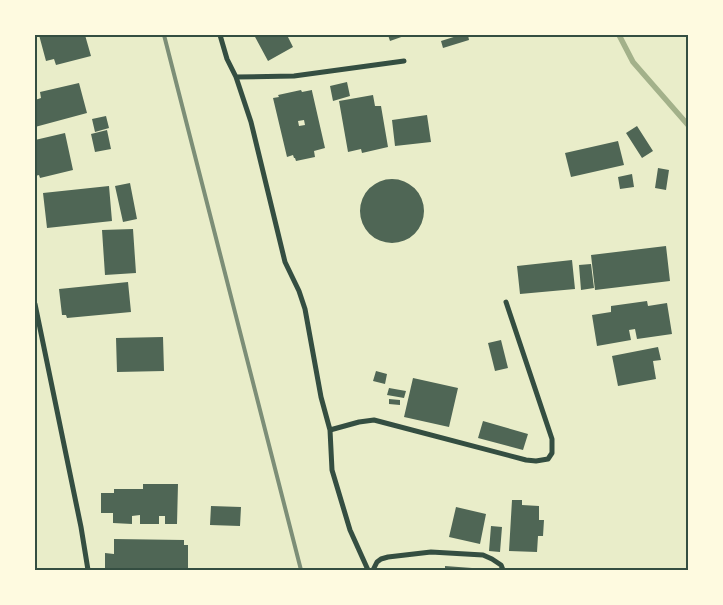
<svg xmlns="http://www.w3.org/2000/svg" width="723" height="605" font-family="Karla,sans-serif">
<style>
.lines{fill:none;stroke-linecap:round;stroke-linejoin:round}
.stream{stroke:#a3b18a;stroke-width:5.5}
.building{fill:#4f6655;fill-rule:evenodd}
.minor{stroke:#344e41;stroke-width:5}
.rail{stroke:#7c8e77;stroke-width:4}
.neatline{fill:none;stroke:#344e41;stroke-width:2}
</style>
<rect width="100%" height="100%" fill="#e9edc9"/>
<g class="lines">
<!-- stream -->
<path class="stream" d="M619,35L633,62L688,125"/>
</g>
<!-- building -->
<path class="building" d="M39,35H85L91,56L56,65L54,59L46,61Z
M254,35H287L293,47L268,61Z
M388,35H407L390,41Z
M460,35H468L469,40L443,48L441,41Z
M347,82L350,96L333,101L330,86Z
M79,83L87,113L35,127V100L41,98L40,92Z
M301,90L302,92L312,90V91L325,148L314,151L315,157L296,161L295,158H294L293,155L287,157L273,98L279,97L278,95ZM304,120L305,125L299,126L298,121Z
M373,95L375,106H381L388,147L362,153L361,149L348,152L339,101Z
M427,115L431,142L395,146L392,120Z
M106,116L109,128L95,132L92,119Z
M637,126L653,151L642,158L626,133Z
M107,130L111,149L95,152L91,134Z
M65,133L73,170L40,178L39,175L35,176V140Z
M618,141L624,165L571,177L565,153Z
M658,168L669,170L666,190L655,188Z
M632,174L634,187L620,189L618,177Z
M360 211a32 32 0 1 1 64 0a32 32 0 1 1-64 0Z
M130,183L137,219L123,222L115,186Z
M109,186L112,221L47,228L43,193Z
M133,229L136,273L105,275L102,230Z
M666,246L670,281L595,290L591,255Z
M572,260L575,289L520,294L517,266Z
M591,264L594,288L581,290L579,265Z
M128,282L131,312L67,318L66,315H62L59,289Z
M647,301L648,306L667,303L672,334L637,339L635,329L629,330L631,340L597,346L592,315L611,312V306Z
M163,337L164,371L117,372L116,338Z
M501,340L508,368L495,371L488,343Z
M658,347L661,360L653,361L656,379L618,386L612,356Z
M376,371L387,374L385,384L373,381Z
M413,378L458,388L449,427L404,417Z
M389,388L406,391L404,398L387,395Z
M389,399L400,400V405L389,404Z
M483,421L528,434L523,450L478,438Z
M143,484H178L177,524H165V516H159V524H140V515L132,516V524L113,523V513H101V493H114V489H143Z
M512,500H522V505L539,506V520H544L543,536H538L537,552L509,551Z
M211,506L241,507L240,526L210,525Z
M456,507L486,514L480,544L449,537Z
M491,526L502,527L500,552L489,551Z
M114,539L184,540V545H188V570H105V553L114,554Z
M445,566L472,568V570H445Z"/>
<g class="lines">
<!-- minor -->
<path class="minor" d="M220,35L227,59L236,77L251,122L285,262L299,291L305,309L321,397L330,430L332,470L350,530L368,570
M236,77L294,76L404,61
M35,304L81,527L88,570
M330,430L359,422L374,420L526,460L536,461L548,459L552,453V439L506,302
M373,570L377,562L381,559L388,557L431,552L483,555L492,559L501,565L503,570"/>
<!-- rail -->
<path class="rail" d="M164,35L301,570"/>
</g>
<!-- border -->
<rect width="723" height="605" fill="none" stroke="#fefae0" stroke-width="72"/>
<rect x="36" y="36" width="651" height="533" class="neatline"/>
</svg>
